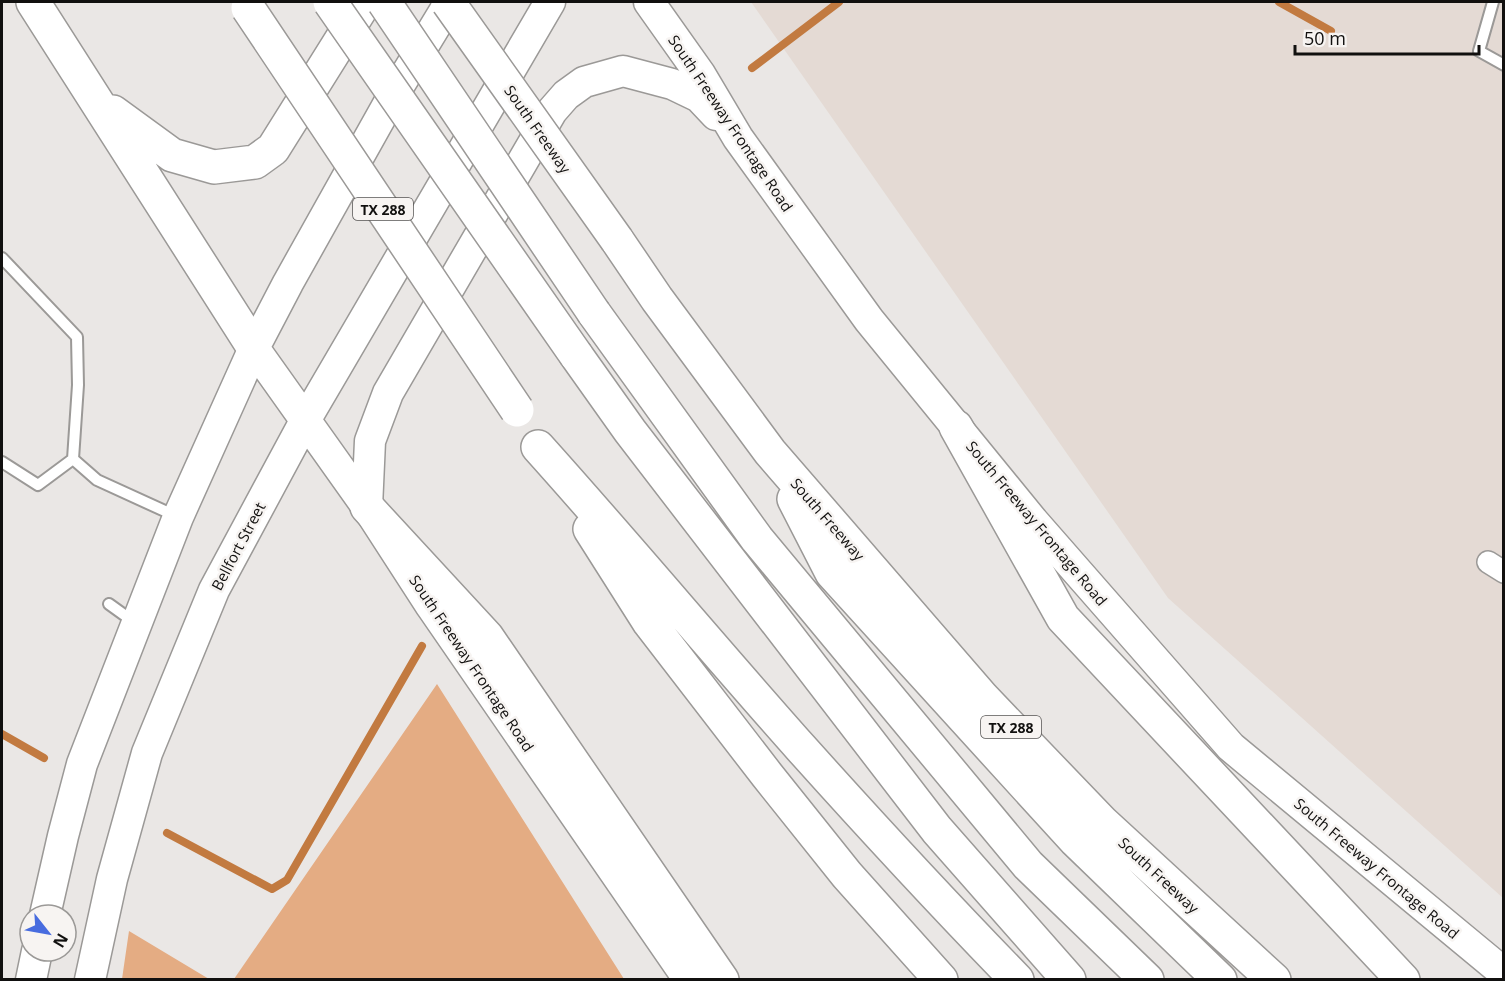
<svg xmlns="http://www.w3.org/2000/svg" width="1505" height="981" font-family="'Open Sans',sans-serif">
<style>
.built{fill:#e4dad4}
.green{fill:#e4ac83}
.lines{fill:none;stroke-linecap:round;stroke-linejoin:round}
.stream{stroke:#c27a40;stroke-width:8}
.lane-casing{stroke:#9b9997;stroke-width:14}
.street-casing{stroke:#9b9997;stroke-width:24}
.secondary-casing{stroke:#9b9997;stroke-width:33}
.highway-casing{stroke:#9b9997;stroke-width:36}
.lane{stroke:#fff;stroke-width:10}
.street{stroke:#fff;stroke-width:21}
.secondary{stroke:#fff;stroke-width:30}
.highway{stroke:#fff;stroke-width:33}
.highway-bridge-casing{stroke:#9b9997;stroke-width:36;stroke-linecap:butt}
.highway-bridge{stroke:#fff;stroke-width:33}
.labels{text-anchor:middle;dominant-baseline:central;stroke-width:5;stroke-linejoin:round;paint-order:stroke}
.shield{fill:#f7f4f2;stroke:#565453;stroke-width:1.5}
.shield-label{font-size:14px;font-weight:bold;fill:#11100f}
.street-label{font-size:15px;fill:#11100f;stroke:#f7f4f2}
</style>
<rect width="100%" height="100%" fill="#eae7e5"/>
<!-- built -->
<path class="built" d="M751,2H1503V898L1168,598Z"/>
<!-- green -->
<path class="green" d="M437,684L624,979H234Z
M129,931L209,979H122Z"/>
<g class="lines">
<!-- stream -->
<path class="stream" d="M1279,2L1331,31
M752,68L839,2
M2,734L44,758
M167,833L272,889L287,880L422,646"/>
<!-- lane casing -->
<g class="lane-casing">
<path id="lane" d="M1493,2L1479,51L1504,65
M2,258L77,337L78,385L73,459L38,485L2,462
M73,459L97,480L178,517
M109,604L134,622"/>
</g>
<!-- street casing -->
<g class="street-casing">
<path id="street" d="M1488,562L1504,572"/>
</g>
<!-- secondary casing -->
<g class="secondary-casing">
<path id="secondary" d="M649,2L700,74L738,138L869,320L1033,521L1231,747L1504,973
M254,348L367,507L431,606L689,980
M367,507L370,441L388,393L552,111L566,95L584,82L623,71L672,84L699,97L716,115
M45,915L63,836L82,764L178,517L254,348L288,283L391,99L450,2
M31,980L37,951
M90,980L112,879L147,753L214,590L306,419L550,2"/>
</g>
<!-- highway casing -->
<g class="highway-casing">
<path id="highway" d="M33,2L254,348
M113,112L172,155L214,167L255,162L273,149L365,2
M617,240L657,299L770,452L983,698L1102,822L1274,980
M594,313L757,539L1028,865L1147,980
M576,355L630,431L937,830L1069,980
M956,427L1063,618L1403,980
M538,447C627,546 712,648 801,748C871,826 943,904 1017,980
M794,499L832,573L1075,840L1220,980
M367,507L487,637L722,980
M590,529L649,622L767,775L847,875L941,980"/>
</g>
<!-- lane -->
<use href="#lane" class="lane"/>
<!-- street -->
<use href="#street" class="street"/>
<!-- secondary -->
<use href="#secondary" class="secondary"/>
<!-- highway -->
<use href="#highway" class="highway"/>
<!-- highway-bridge casing -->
<g class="highway-bridge-casing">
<path id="highway-bridge" d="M330,2L576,355
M384,2L594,313
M448,2L617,240
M248,8L517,410"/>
</g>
<!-- highway-bridge -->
<use href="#highway-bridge" class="highway-bridge"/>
</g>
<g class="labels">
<!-- shield labels -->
<g class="shield">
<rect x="353" y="198" width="60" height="22" rx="4.5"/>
<rect x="981" y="716" width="60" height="22" rx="4.5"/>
</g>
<g class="shield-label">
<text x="383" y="209">TX 288</text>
<text x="1011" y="727">TX 288</text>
</g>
<!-- street labels -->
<g class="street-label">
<text transform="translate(731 123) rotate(56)">South Freeway Frontage Road</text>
<text transform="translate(538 129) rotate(55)">South Freeway</text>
<text transform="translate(828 519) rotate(49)">South Freeway</text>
<text transform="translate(1037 523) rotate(50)">South Freeway Frontage Road</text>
<text transform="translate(238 546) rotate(-62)">Bellfort Street</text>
<text transform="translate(472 663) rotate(56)">South Freeway Frontage Road</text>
<text transform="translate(1377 868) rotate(40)">South Freeway Frontage Road</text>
<text transform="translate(1159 875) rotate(43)">South Freeway</text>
</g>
</g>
<!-- border -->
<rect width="1505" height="981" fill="none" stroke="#11100f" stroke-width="6"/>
<!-- north arrow -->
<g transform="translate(48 933) rotate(121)"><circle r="28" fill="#f7f4f2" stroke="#9b9997" stroke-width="1.5"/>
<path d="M0-4.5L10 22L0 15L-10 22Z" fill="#486cdf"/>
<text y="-9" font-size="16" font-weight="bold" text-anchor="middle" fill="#11100f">N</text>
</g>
<!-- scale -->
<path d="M1295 45v9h184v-9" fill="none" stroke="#11100f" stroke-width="3"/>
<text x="1304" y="45" font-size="18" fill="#11100f" stroke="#f7f4f2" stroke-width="4.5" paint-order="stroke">50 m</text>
</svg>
